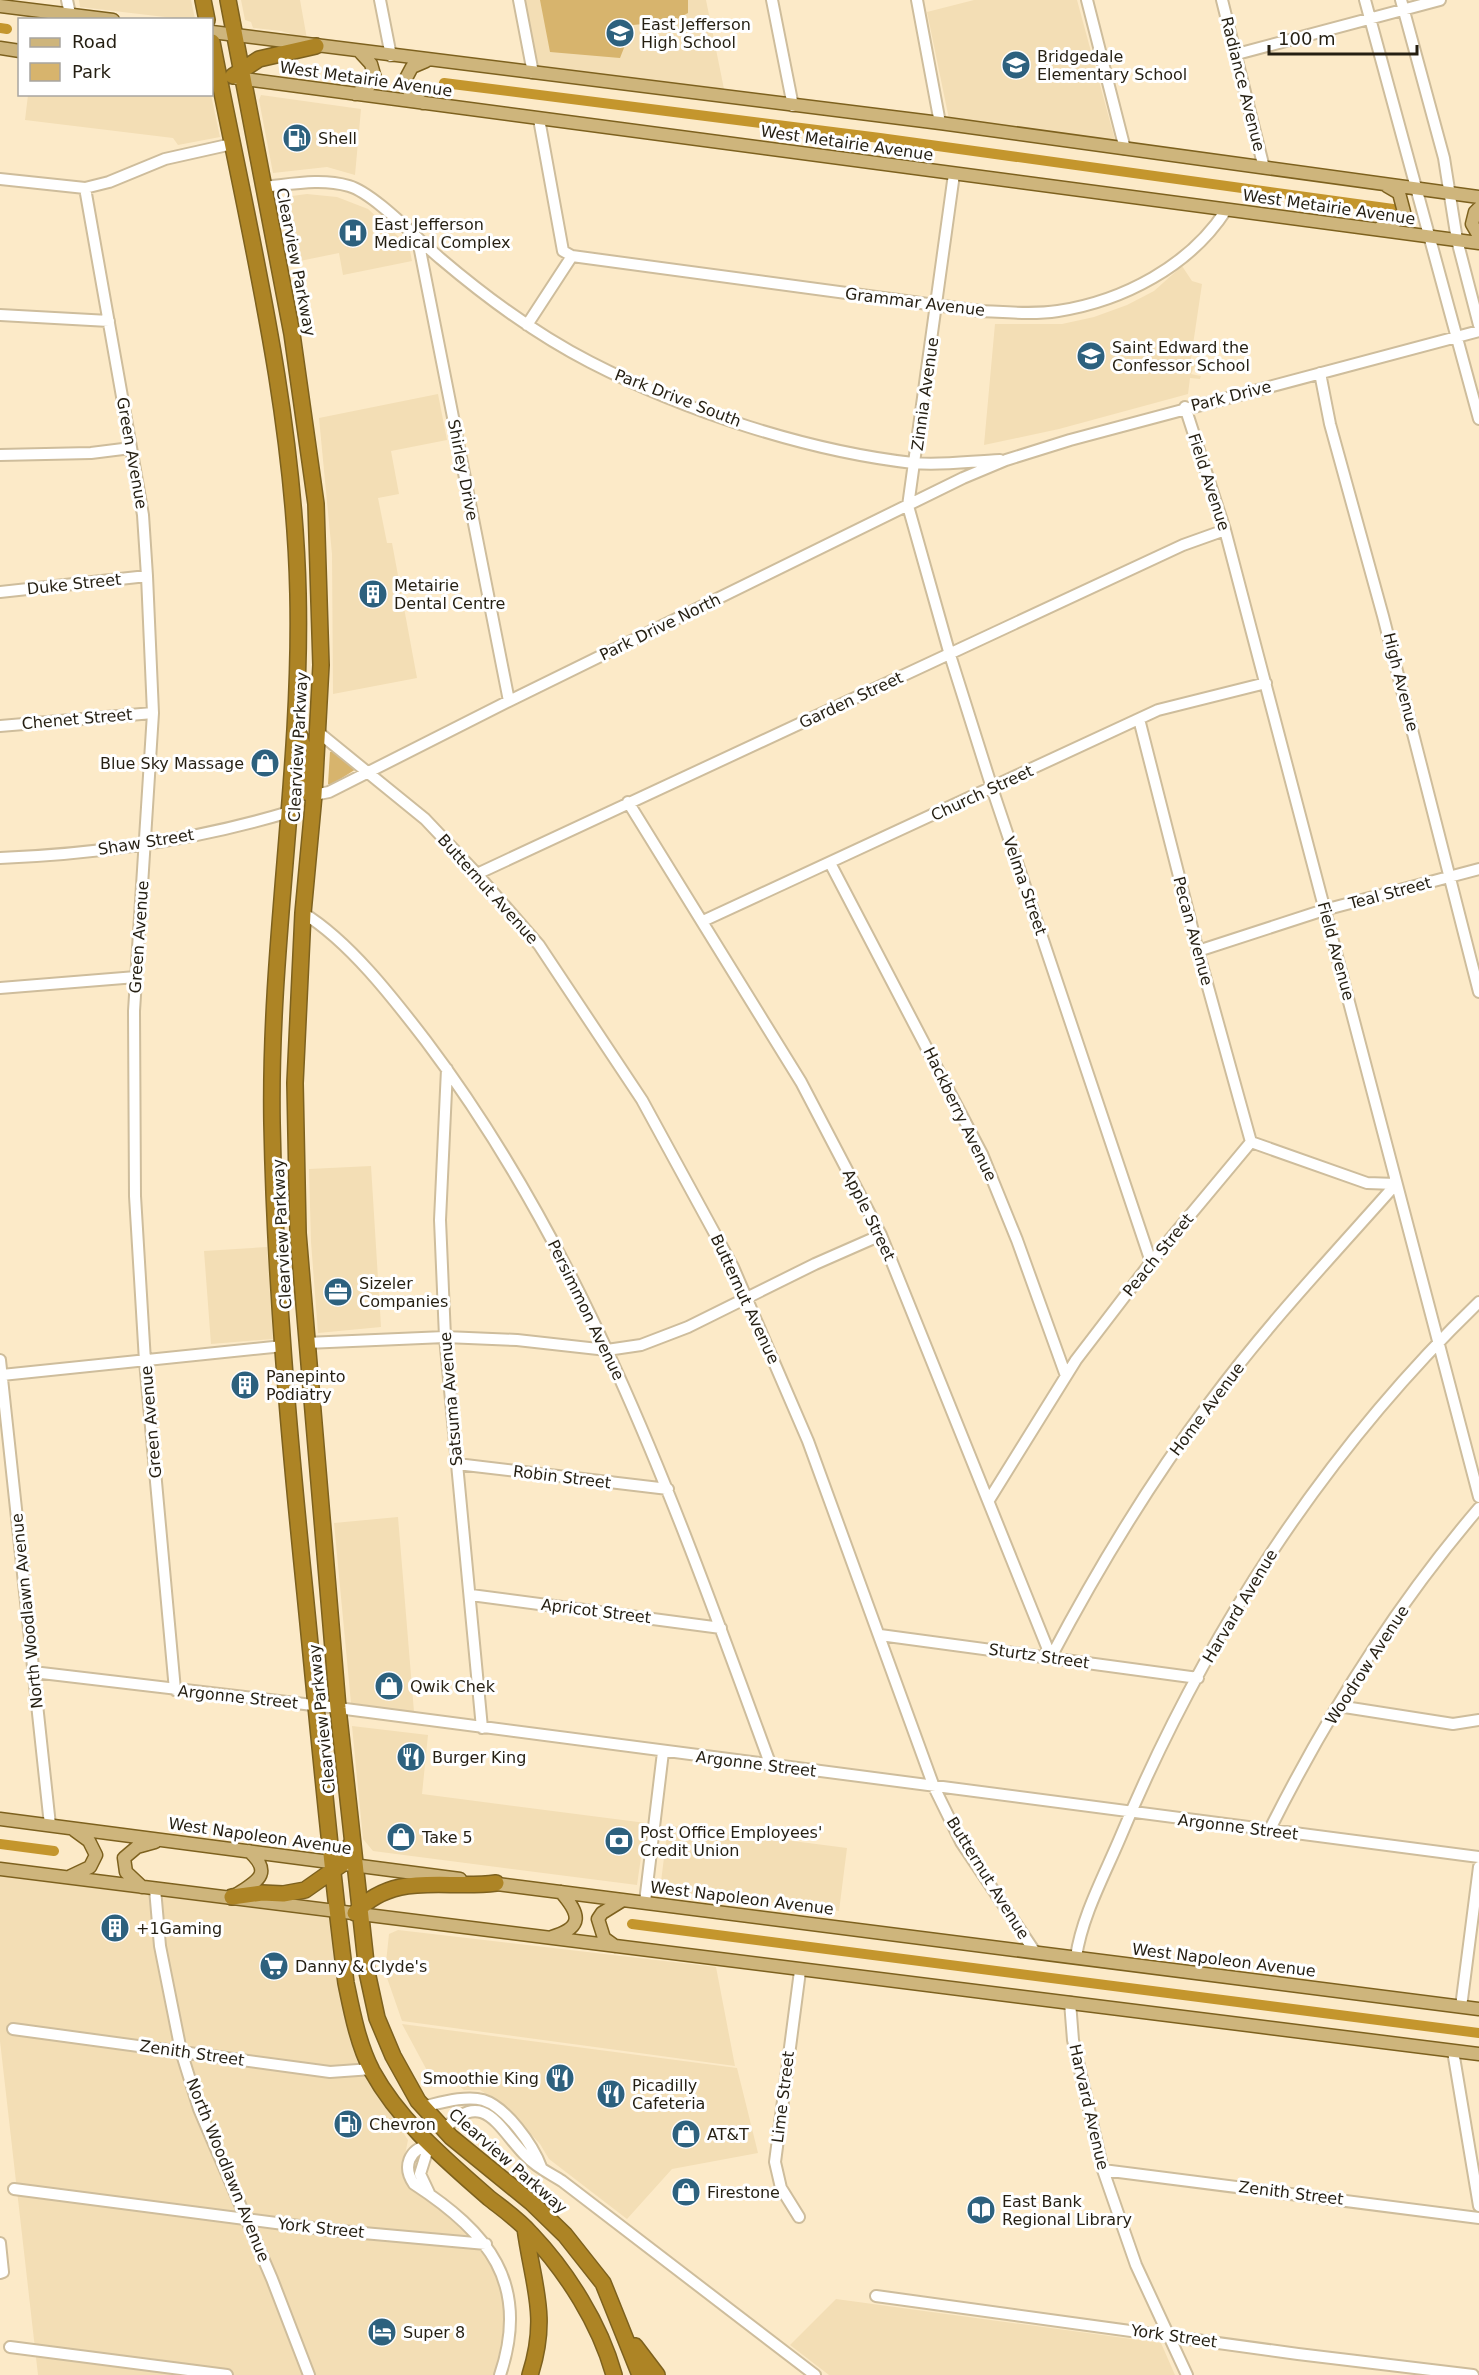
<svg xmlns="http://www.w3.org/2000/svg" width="1479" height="2375" font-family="'DejaVu Sans',sans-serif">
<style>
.built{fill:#f3deb5}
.green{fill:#d7b46d}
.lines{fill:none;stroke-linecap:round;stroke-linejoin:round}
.canal{stroke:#c4962d;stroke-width:10}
.minor-casing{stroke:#cebd9c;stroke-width:14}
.major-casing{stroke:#7d611e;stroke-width:15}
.highway-casing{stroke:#7d611e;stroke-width:18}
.minor{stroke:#fff;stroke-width:10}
.major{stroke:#ceb57c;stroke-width:12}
.highway{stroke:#ad8425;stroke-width:15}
.labels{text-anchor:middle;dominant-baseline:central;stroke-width:6;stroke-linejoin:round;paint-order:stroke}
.poi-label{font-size:16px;fill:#251f12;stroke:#fff;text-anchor:start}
.street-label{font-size:16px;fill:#251f12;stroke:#fff}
</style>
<rect width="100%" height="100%" fill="#fceac8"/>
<!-- built -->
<path class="built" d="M79,0H191L195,19H182L80,7Z
M241,0H300L307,39L281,31L253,28L251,22L245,20Z
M521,0H706L724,89L534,67Z
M974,0H1077L1115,140L949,119L927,12Z
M28,95H211L220,137L178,145L173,138L25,120Z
M261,95L361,109L355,175L327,167L273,173L259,100Z
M307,194L337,197L368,209L409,246L412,261L343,275L339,253L290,263L277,198Z
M1182,266L1192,281L1202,284L1191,358L1192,364H1196L1191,374L1201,376L1200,379L1190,378L1188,394L1059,429L984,445L995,324H1062L1094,317L1127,305L1154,291Z
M438,394L447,440L391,451L399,494L378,498L387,543H392L417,678L333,694L332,554L319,418Z
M371,1166L381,1327L318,1333L311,1242L309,1169Z
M267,1247L273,1339L211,1344L204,1251Z
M398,1517L414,1712L351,1703L334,1523Z
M352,1726L428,1735L422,1794L646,1823L637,1885L373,1851L363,1839Z
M668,1825L847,1848L839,1911L660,1890Z
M0,1876L331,1918L378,2094L408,2140L403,2165L411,2184L468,2232L486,2256L498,2279L504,2298L505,2321L495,2375H38L0,2041Z
M398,1930L716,1967L735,2066L402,2021L385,1972L389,1934Z
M402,2024L737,2068L758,2153L672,2169L627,2219L549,2159L540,2144L506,2107L480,2090H464L452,2080L430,2076Z
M836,2299L1161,2343L1175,2375H829L790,2345Z"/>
<!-- green -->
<path class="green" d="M540,0H688V13L673,21L633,25L620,58L550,52Z
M330,752H335L356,769L331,785L328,784Z"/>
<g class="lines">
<!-- canal -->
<path class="canal" d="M0,28L7,29
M444,83L880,138L1393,209
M0,1844L54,1851
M632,1924L1479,2033"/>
<!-- minor casing -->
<g class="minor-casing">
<path id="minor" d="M67,0L70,14
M380,0L391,56
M519,0L533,73
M772,0L793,106
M917,0L940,123
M1087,0L1125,149
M1222,0L1264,168
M1365,0L1479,419
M1401,0L1444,158L1457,240L1479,325
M1237,54L1440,0
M539,119L563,251L572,256L980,311C1006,312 1032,315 1058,311C1123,301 1190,266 1226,210
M954,174L908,506L950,655L992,788L1151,1262
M0,179L85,188L109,182L165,159L232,144
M264,187C293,184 321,178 349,186C374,193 419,241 441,259C487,298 537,335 590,362C685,411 807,451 913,463C941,466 972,461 1000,460
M85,188L143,515L147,576L153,713L134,1011L135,1196L145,1361L175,1690
M418,240L509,701
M0,315L109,321
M527,325L572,256
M1320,373L1330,424L1383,616L1479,992
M1185,407L1225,530L1479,1497
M0,455L91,453L131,448
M0,592L147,576
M1139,719L1198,951L1251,1142
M0,726L153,713
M318,732L425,819L477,874L539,945L642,1100L733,1267L808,1441L934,1787L961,1842L1035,1952
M314,795L329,792L509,701L963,478L1006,460L1070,440L1479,331
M628,802L801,1082L881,1235L1051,1657
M0,858C97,854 196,840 289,812
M830,863L982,1154L1017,1240L1066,1376
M477,874L1183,545L1225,530
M303,913C349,941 393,998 426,1041C589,1257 679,1515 771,1766
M703,921L1158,710L1266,683
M1198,951L1324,910L1479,869
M0,988L136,977
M447,1069L440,1220L445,1337L482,1728
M1251,1142L1367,1183L1396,1184
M306,1343L445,1337L517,1340L607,1350L641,1345L688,1327L815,1264L881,1235
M0,1360L50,1825
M2,1375L283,1346
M457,1464L668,1489
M989,1500L1076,1360L1151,1262L1251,1142
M471,1595L721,1628
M880,1635L1198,1678
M1051,1657C1098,1568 1150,1482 1210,1402C1267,1325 1333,1255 1396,1184
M33,1672L338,1708L1479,1857
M1338,1706L1453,1724L1479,1720
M1269,1831C1326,1717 1396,1605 1479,1508
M155,1889L160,1946L181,2051L199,2109L272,2279L309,2375
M645,1902L663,1752
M1076,1957C1082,1916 1104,1876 1120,1838C1203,1639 1323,1452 1479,1302
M1070,2002L1073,2040L1103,2170L1136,2265L1187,2375
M1461,2007L1479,1867
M13,2029L330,2072L372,2069
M1453,2051L1479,2206
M422,2107C440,2103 465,2095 483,2100C506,2107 533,2145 541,2167
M444,2130C484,2085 500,2131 527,2157C536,2167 551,2174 562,2181L815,2375
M1103,2170L1479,2218
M14,2189L330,2230L486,2244
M429,2193L420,2174L429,2145C409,2149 402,2167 414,2184C488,2232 531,2283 500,2375
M799,2217L781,2188L775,2162L800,1971
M0,2243L3,2272L0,2273
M876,2296L1298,2354L1473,2375
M10,2347L227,2375"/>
</g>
<!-- major casing -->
<g class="major-casing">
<path id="major" d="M0,6L113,20
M212,32L940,123L1479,197
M0,48L20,51
M237,78L1479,243
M355,94L366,90L375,78L371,64L360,52
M423,103L411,94L404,82L412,67L426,61
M1479,208L1475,212L1472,224L1479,236
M1381,227L1392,225L1404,212L1399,193L1387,186
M0,1819L460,1879
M0,1869L1479,2054
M71,1876L90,1867L96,1855L89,1841L74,1830
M489,1883L1479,2009
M142,1887L126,1872L124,1858L137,1847L155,1842
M233,1897C255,1882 275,1875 249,1851
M552,1937C584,1927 580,1914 561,1892
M615,1946L604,1938L598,1919L602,1913L623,1900"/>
</g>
<!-- highway casing -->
<g class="highway-casing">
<path id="highway" d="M203,0L207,20
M228,0L292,334L316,504L321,665L314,795L303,913L295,1083L298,1233L338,1708L367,1972L377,2018L393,2056L418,2101L451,2137L532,2203L565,2235L603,2283L640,2375
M212,42C247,224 294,407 298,594C302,770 269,946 272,1123C275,1280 289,1436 305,1593C318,1723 329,1853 346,1983C352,2012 358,2044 372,2071C400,2122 446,2160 489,2198C503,2209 519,2220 531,2234C567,2272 600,2324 614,2375
M233,76L259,59L316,46
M299,734L305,754L303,787L306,792L314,795
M232,1897L262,1893L283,1894L305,1890L342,1864L351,1844
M355,1913C395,1870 445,1890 496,1883
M525,2228C533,2286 549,2316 530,2375
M635,2346L657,2375"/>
</g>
<!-- minor -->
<use href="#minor" class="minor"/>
<!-- major -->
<use href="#major" class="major"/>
<!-- highway -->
<use href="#highway" class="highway"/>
</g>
<!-- icons -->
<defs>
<g id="school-disc" transform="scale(1.5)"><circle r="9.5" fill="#2d617e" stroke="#fff"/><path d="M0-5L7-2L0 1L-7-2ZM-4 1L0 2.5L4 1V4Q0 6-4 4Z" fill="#fff"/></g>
<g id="fuel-disc" transform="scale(1.5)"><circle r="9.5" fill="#2d617e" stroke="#fff"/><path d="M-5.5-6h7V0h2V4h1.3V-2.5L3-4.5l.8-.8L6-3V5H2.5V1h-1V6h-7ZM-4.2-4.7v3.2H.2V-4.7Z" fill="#fff"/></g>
<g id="hospital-disc" transform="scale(1.5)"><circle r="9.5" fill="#2d617e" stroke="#fff"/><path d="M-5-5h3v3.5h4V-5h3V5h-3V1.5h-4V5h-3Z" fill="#fff"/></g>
<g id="building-disc" transform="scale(1.5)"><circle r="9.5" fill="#2d617e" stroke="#fff"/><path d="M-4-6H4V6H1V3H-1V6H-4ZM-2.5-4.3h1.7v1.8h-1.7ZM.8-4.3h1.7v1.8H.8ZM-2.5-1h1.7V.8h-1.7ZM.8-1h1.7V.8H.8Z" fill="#fff"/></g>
<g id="shop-disc" transform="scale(1.5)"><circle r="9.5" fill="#2d617e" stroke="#fff"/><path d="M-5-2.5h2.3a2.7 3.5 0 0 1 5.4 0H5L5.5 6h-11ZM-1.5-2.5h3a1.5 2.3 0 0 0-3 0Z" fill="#fff"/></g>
<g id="office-disc" transform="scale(1.5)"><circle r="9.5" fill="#2d617e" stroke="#fff"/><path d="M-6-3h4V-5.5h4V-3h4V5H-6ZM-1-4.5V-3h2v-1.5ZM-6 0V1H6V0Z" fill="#fff"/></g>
<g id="restaurant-disc" transform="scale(1.5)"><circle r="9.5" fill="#2d617e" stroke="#fff"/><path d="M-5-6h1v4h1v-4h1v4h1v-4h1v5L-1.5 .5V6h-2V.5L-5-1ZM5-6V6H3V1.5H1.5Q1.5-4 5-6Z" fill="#fff"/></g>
<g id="bank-disc" transform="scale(1.5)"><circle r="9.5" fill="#2d617e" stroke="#fff"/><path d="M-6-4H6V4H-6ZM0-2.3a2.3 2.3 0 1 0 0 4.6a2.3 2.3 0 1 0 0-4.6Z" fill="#fff"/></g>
<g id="supermarket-disc" transform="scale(1.5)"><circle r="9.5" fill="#2d617e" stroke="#fff"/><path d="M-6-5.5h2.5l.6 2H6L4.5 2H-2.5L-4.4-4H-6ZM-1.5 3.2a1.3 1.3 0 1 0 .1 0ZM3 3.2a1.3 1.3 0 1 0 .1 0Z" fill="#fff"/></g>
<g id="library-disc" transform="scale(1.5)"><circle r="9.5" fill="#2d617e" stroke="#fff"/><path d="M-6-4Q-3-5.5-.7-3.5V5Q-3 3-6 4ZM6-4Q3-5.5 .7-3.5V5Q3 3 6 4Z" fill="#fff"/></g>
<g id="hotel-disc" transform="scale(1.5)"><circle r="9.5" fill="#2d617e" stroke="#fff"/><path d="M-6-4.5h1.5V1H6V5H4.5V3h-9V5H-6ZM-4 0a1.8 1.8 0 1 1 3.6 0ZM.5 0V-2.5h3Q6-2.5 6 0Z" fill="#fff"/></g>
</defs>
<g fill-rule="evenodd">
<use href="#school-disc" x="620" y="33"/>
<use href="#school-disc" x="1016" y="65"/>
<use href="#fuel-disc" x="297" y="138"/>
<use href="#hospital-disc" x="353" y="233"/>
<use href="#school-disc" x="1091" y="356"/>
<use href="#building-disc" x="373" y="594"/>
<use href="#shop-disc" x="265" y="763"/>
<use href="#office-disc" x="338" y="1292"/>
<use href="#building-disc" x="245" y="1385"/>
<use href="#shop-disc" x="389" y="1686"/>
<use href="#restaurant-disc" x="411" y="1757"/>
<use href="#shop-disc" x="401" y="1837"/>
<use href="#bank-disc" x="619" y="1841"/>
<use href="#building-disc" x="115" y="1928"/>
<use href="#supermarket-disc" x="274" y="1966"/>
<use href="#restaurant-disc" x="560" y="2078"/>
<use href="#restaurant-disc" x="611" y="2094"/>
<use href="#fuel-disc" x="348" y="2124"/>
<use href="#shop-disc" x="686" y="2134"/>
<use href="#shop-disc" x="686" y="2192"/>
<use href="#library-disc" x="981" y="2210"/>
<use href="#hotel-disc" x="382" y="2332"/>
</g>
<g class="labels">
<!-- poi labels -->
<g class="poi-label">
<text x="641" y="24">East Jefferson<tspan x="641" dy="18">High School</tspan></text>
<text x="1037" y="56">Bridgedale<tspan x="1037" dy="18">Elementary School</tspan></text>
<text x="318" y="138">Shell</text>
<text x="374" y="224">East Jefferson<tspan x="374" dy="18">Medical Complex</tspan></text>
<text x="1112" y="347">Saint Edward the<tspan x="1112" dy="18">Confessor School</tspan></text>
<text x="394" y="585">Metairie<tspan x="394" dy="18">Dental Centre</tspan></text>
<text x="244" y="763" text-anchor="end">Blue Sky Massage</text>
<text x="359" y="1283">Sizeler<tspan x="359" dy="18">Companies</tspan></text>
<text x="266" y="1376">Panepinto<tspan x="266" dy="18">Podiatry</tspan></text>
<text x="410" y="1686">Qwik Chek</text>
<text x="432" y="1757">Burger King</text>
<text x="640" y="1832">Post Office Employees'<tspan x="640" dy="18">Credit Union</tspan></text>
<text x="422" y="1837">Take 5</text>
<text x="136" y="1928">+1Gaming</text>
<text x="295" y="1966">Danny &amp; Clyde's</text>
<text x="539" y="2078" text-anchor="end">Smoothie King</text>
<text x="632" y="2085">Picadilly<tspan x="632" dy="18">Cafeteria</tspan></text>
<text x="369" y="2124">Chevron</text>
<text x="707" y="2134">AT&amp;T</text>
<text x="707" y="2192">Firestone</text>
<text x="1002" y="2201">East Bank<tspan x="1002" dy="18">Regional Library</tspan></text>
<text x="403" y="2332">Super 8</text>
</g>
<!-- street labels -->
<g class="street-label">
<text transform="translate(366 79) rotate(8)">West Metairie Avenue</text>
<text transform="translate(1243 84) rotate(76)">Radiance Avenue</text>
<text transform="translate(847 143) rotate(8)">West Metairie Avenue</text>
<text transform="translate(1329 207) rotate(8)">West Metairie Avenue</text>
<text transform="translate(296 262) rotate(79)">Clearview Parkway</text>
<text transform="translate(915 302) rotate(7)">Grammar Avenue</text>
<text transform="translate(925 394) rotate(-82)">Zinnia Avenue</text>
<text transform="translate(1231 396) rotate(-14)">Park Drive</text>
<text transform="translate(678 398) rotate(21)">Park Drive South</text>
<text transform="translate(132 453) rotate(80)">Green Avenue</text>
<text transform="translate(463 470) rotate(79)">Shirley Drive</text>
<text transform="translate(1209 482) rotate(72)">Field Avenue</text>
<text transform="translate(74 584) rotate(-6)">Duke Street</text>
<text transform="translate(660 627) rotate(-26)">Park Drive North</text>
<text transform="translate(1401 682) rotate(76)">High Avenue</text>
<text transform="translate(851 700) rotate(-25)">Garden Street</text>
<text transform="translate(77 719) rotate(-5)">Chenet Street</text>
<text transform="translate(298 747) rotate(-87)">Clearview Parkway</text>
<text transform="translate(982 793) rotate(-25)">Church Street</text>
<text transform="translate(146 842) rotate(-9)">Shaw Street</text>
<text transform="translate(1025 886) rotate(71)">Velma Street</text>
<text transform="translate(488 889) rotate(48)">Butternut Avenue</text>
<text transform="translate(1390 893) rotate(-15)">Teal Street</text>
<text transform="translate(1193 931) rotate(75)">Pecan Avenue</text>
<text transform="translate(139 937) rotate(-86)">Green Avenue</text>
<text transform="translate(1336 951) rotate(75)">Field Avenue</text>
<text transform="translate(960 1114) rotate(64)">Hackberry Avenue</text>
<text transform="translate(869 1215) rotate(64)">Apple Street</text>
<text transform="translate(282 1234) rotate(-93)">Clearview Parkway</text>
<text transform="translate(1158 1255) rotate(-51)">Peach Street</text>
<text transform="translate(745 1299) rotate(65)">Butternut Avenue</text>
<text transform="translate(586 1310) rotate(64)">Persimmon Avenue</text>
<text transform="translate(451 1399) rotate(-95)">Satsuma Avenue</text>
<text transform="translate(1207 1409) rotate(-53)">Home Avenue</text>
<text transform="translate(151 1422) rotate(-95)">Green Avenue</text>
<text transform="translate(562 1477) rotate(7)">Robin Street</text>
<text transform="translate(1240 1606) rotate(-59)">Harvard Avenue</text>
<text transform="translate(27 1611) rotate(-96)">North Woodlawn Avenue</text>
<text transform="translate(596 1611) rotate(7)">Apricot Street</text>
<text transform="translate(1039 1656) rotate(8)">Sturtz Street</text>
<text transform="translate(1367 1665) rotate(-57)">Woodrow Avenue</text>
<text transform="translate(238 1697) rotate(6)">Argonne Street</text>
<text transform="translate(322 1719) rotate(-96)">Clearview Parkway</text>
<text transform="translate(756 1764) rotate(7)">Argonne Street</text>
<text transform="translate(1238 1827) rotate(7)">Argonne Street</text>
<text transform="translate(260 1836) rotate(8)">West Napoleon Avenue</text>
<text transform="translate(988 1878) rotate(58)">Butternut Avenue</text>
<text transform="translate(742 1898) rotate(7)">West Napoleon Avenue</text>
<text transform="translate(1224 1960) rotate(7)">West Napoleon Avenue</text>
<text transform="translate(192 2053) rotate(8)">Zenith Street</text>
<text transform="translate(783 2097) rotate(-83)">Lime Street</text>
<text transform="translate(1089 2107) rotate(77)">Harvard Avenue</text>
<text transform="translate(508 2161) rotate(41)">Clearview Parkway</text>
<text transform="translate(228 2170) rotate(68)">North Woodlawn Avenue</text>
<text transform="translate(1291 2193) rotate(7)">Zenith Street</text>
<text transform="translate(321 2228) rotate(6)">York Street</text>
<text transform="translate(1174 2336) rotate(8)">York Street</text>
</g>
</g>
<!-- legend -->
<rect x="18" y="18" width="195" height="78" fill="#ffffff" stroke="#a8a5a0" stroke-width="1.5"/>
<rect x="30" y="38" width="30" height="9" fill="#ceb57c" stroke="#a8a5a0" stroke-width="1.5"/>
<text x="72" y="48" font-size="18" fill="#251f12">Road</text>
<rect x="30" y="63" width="30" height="18" fill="#d7b46d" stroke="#a8a5a0" stroke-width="1.5"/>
<text x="72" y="78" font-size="18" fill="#251f12">Park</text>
<!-- scale -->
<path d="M1269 45v9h148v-9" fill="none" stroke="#251f12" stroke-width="3"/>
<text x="1278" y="45" font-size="18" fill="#251f12" stroke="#ffffff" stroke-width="4.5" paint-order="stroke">100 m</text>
</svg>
